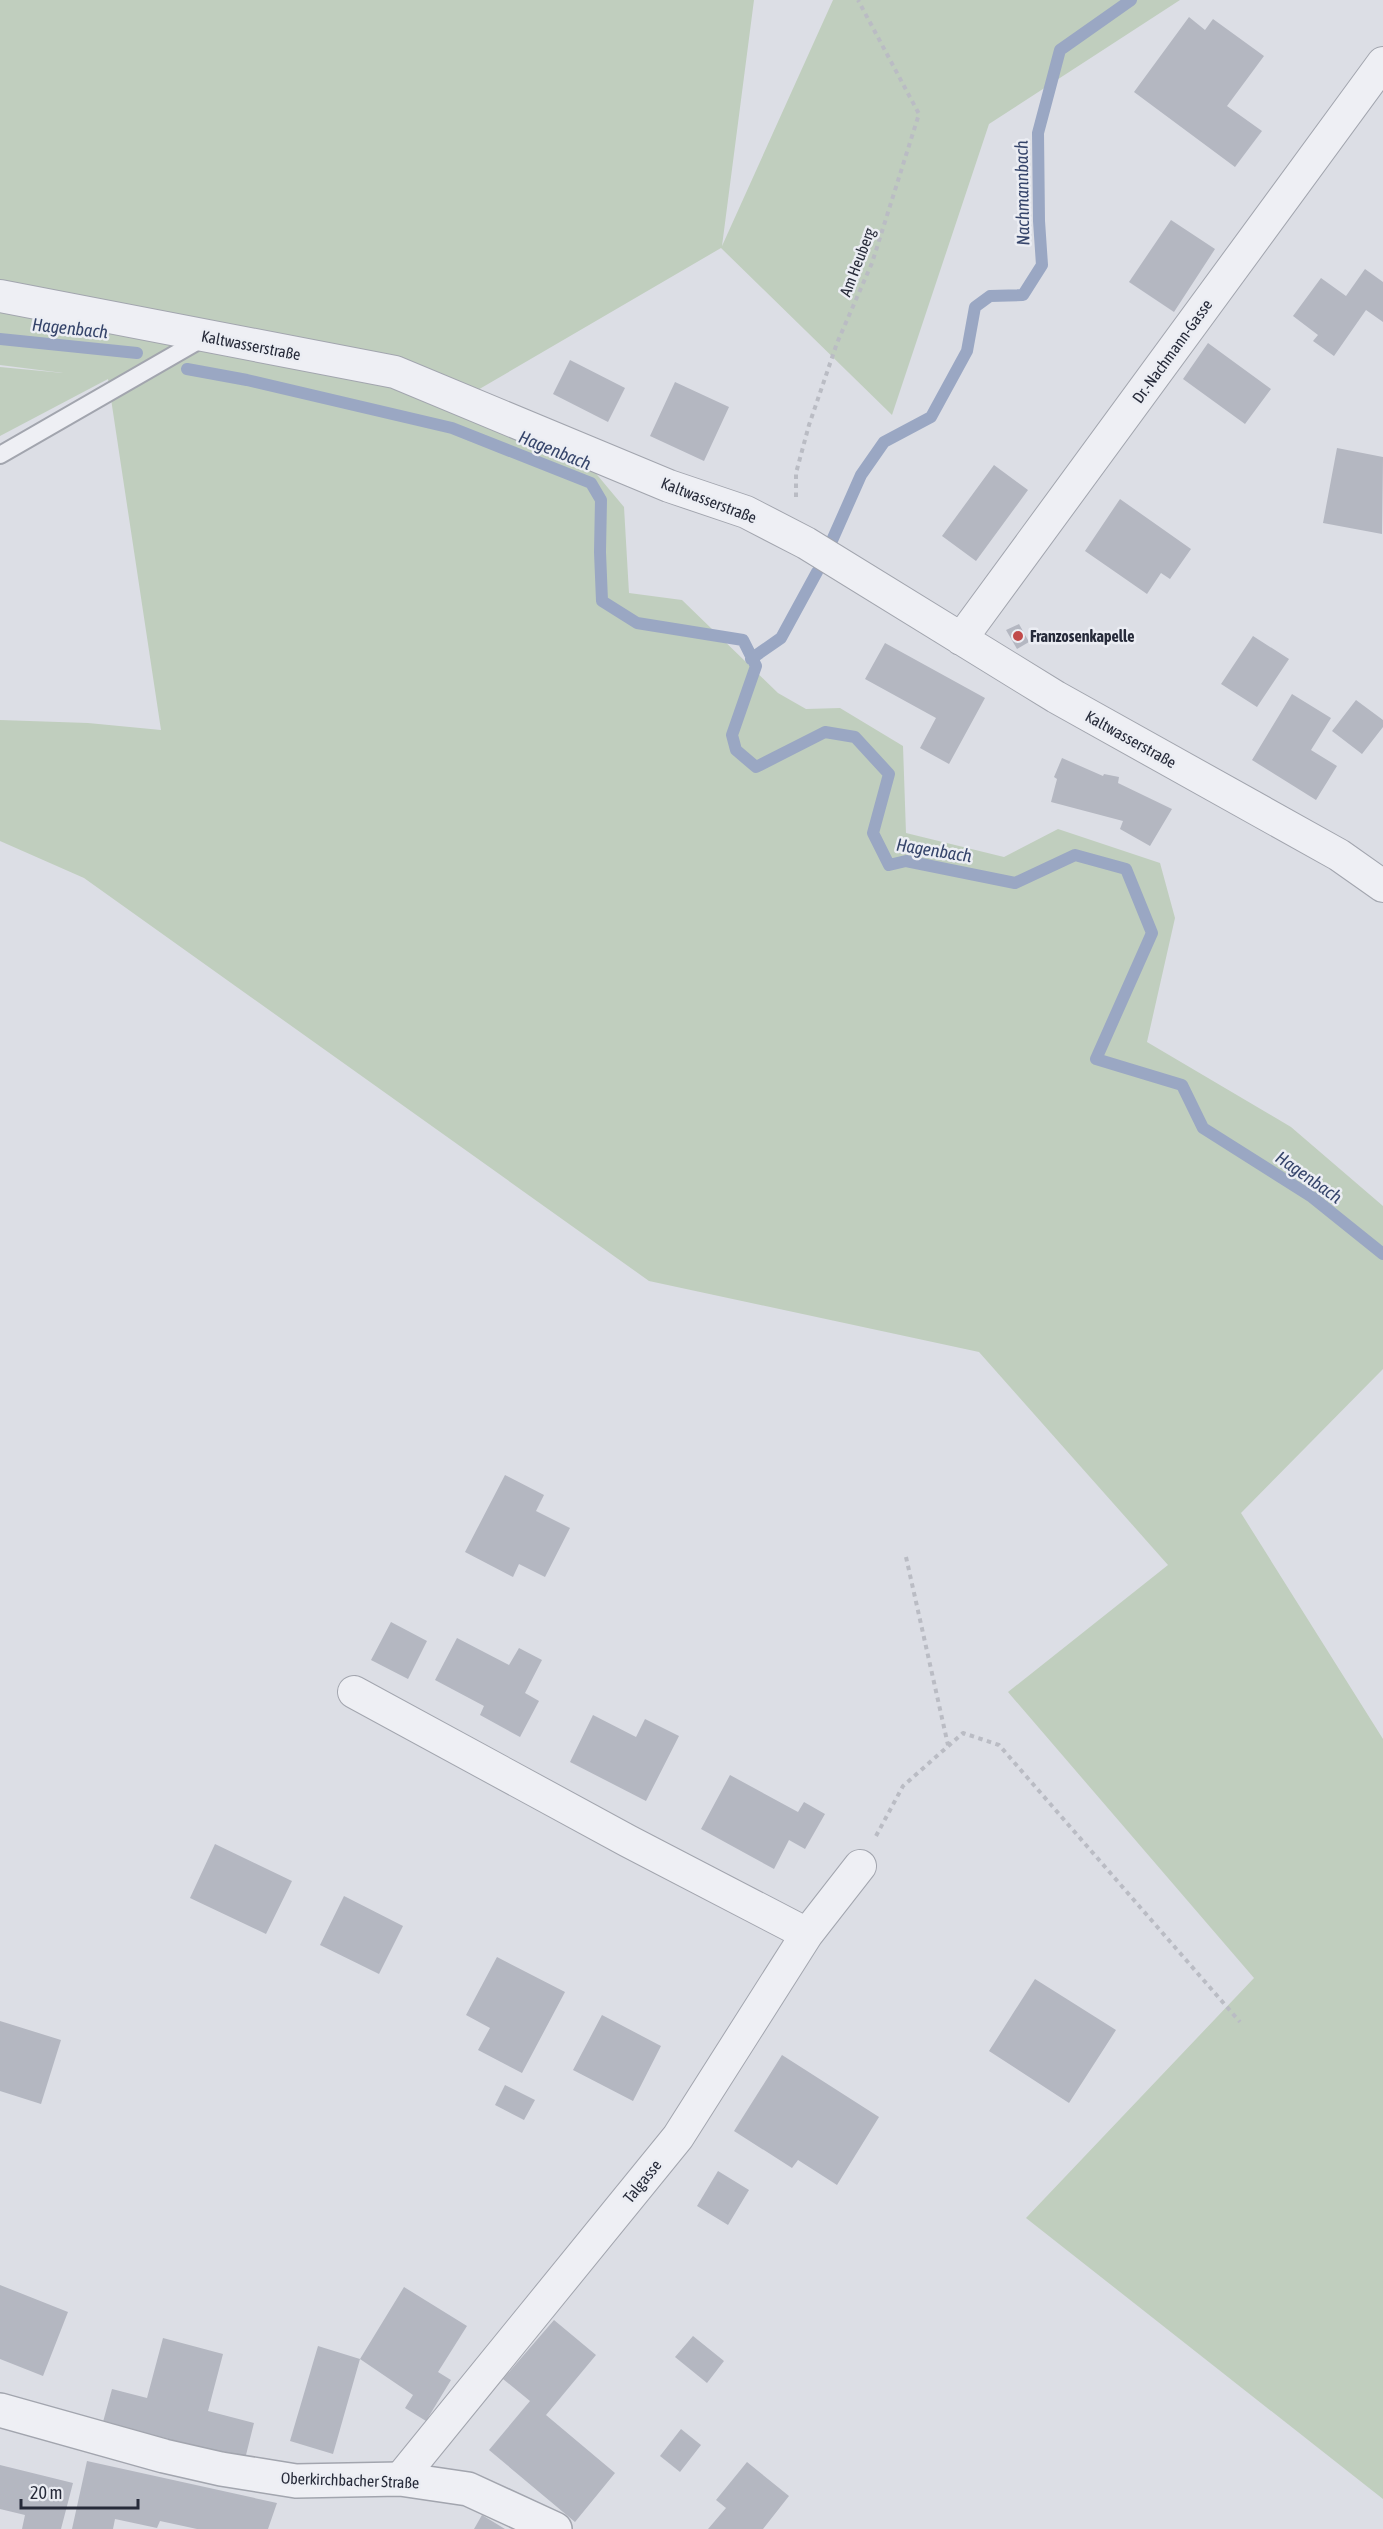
<svg xmlns="http://www.w3.org/2000/svg" width="1383" height="2529" font-family="'Asap Condensed',sans-serif">
<style>
.green{fill:#c0cebe}
.lines{fill:none;stroke-linecap:round;stroke-linejoin:round}
.stream{stroke:#9aa7c3;stroke-width:12}
.building{fill:#b4b7c1}
.service-casing{stroke:#a2a5ae;stroke-width:20}
.minor-casing{stroke:#a2a5ae;stroke-width:34}
.tertiary-casing{stroke:#a2a5ae;stroke-width:36}
.path{stroke:#babcc4;stroke-width:4;stroke-dasharray:4.5 4.5;stroke-linecap:butt}
.service{stroke:#eeeff4;stroke-width:16}
.minor{stroke:#eeeff4;stroke-width:32}
.tertiary{stroke:#eeeff4;stroke-width:33}
.poi-dot{fill:#c14a4a;stroke:#ebedf3;stroke-width:2}
.labels{text-anchor:middle;dominant-baseline:central;stroke-width:5;stroke-linejoin:round;paint-order:stroke}
.street-label{font-size:16px;fill:#272b3a;stroke:#ebedf3}
.poi-label{font-size:16px;font-weight:bold;fill:#272b3a;stroke:#ebedf3;text-anchor:start}
.water-label{font-size:18px;font-style:italic;fill:#35446a;stroke:#ebedf3}
</style>
<rect width="100%" height="100%" fill="#dcdee5"/>
<!-- green -->
<path class="green" d="M0,0H754L722,246L833,0H1180L989,124L892,415L721,248L476,391L588,464L624,507L629,593L682,600L778,693L806,709L840,708L903,746L906,833L1004,857L1058,829L1160,863L1175,918L1147,1042L1291,1127L1383,1206V1369L1241,1513L1383,1739V2499L1026,2218L1254,1978L1008,1692L1168,1565L979,1352L649,1281L84,878L0,841V720L88,723L161,730L108,379L0,436V367L63,373L0,365Z"/>
<g class="lines">
<!-- stream -->
<path class="stream" d="M0,339L137,353
M187,369L247,380L452,428L591,483L601,500L600,552L602,601L637,623L743,640L756,666L732,735L736,750L756,767L825,732L855,737L889,774L873,833L889,865L906,861L1015,883L1075,855L1126,869L1152,933L1096,1059L1182,1085L1203,1128L1312,1197L1383,1254
M830,545L861,475L884,442L931,417L967,351L975,307L990,296L1023,295L1042,265L1039,221L1038,133L1060,50L1131,0
M751,659L781,638L817,572"/>
</g>
<!-- building -->
<path class="building" d="M1189,17L1205,30L1213,19L1264,56L1227,106L1262,131L1235,167L1134,92Z
M1171,220L1215,249L1174,312L1129,282Z
M1365,269L1383,282V322L1366,310L1334,356L1313,341L1318,335L1293,316L1321,278L1346,296Z
M1208,343L1271,389L1245,424L1183,379Z
M570,360L625,388L608,422L553,394Z
M675,382L729,407L704,461L650,436Z
M1337,448L1383,457L1382,534L1323,523Z
M994,465L1028,490L976,561L942,536Z
M1120,499L1191,549L1170,579L1161,573L1147,594L1085,551Z
M1019,624L1029,642L1017,649L1006,630Z
M1253,636L1289,659L1257,707L1221,684Z
M885,643L985,698L949,764L920,748L936,718L865,679Z
M1292,694L1331,718L1311,750L1337,766L1316,800L1252,760Z
M1356,700L1383,720V727L1362,754L1332,731Z
M1062,758L1103,776L1104,774L1119,777L1118,783L1172,809L1150,846L1120,829L1123,821L1051,802L1057,779L1054,777Z
M505,1475L544,1495L536,1511L570,1528L545,1577L519,1564L513,1577L465,1552Z
M391,1622L427,1641L408,1679L371,1660Z
M457,1638L509,1665L519,1648L542,1660L525,1693L539,1701L520,1737L480,1715L484,1706L435,1680Z
M593,1715L636,1737L645,1719L679,1736L646,1801L570,1762Z
M730,1775L798,1812L804,1802L825,1814L805,1849L789,1840L774,1869L701,1829Z
M215,1844L292,1881L266,1934L190,1898Z
M344,1896L403,1926L379,1974L320,1945Z
M497,1957L565,1992L522,2073L478,2050L490,2028L466,2015Z
M1035,1979L1116,2030L1069,2103L989,2051Z
M602,2015L661,2046L633,2101L573,2070Z
M0,2021L61,2040L41,2104L0,2091Z
M782,2055L879,2117L837,2185L798,2160L792,2168L734,2131Z
M505,2085L535,2100L524,2120L495,2105Z
M718,2171L749,2190L728,2225L697,2206Z
M0,2285L68,2312L43,2376L0,2359Z
M404,2287L467,2326L438,2372L451,2380L426,2421L405,2408L413,2395L360,2359L333,2454L290,2441L318,2346L360,2359Z
M554,2320L596,2355L546,2415L615,2473L575,2522L489,2450L530,2401L503,2379Z
M693,2336L724,2361L707,2383L675,2357Z
M163,2338L223,2354L208,2411L254,2423L245,2459L103,2422L112,2389L147,2398Z
M681,2429L701,2445L680,2472L660,2456Z
M87,2461L277,2503L268,2529H197L160,2521L157,2528L115,2519L113,2529H72Z
M747,2462L789,2496L763,2529H708L726,2508L716,2500Z
M0,2465L73,2483L61,2529H22L25,2515L0,2509Z
M482,2515L505,2529H474Z"/>
<g class="lines">
<!-- service casing -->
<g class="service-casing">
<path id="service" d="M0,455L205,337"/>
</g>
<!-- minor casing -->
<g class="minor-casing">
<path id="minor" d="M0,296L395,372L669,486L746,512L806,543L1056,697L1339,855L1383,886
M961,639L1383,63
M354,1692L628,1841L807,1934
M400,2479L678,2137L807,1934L860,1866"/>
</g>
<!-- tertiary casing -->
<g class="tertiary-casing">
<path id="tertiary" d="M0,2410L164,2456L221,2469L296,2481L400,2479L468,2489L555,2529"/>
</g>
<!-- path -->
<path class="path" d="M796,497V473L809,425L837,343L872,263L919,114L858,0
M906,1557L948,1745
M876,1836L903,1786L963,1733L999,1745L1240,2022"/>
<!-- service -->
<use href="#service" class="service"/>
<!-- minor -->
<use href="#minor" class="minor"/>
<!-- tertiary -->
<use href="#tertiary" class="tertiary"/>
</g>
<!-- markers -->
<circle class="poi-dot" cx="1018" cy="636" r="6"/>
<g class="labels">
<!-- street labels -->
<g class="street-label">
<text transform="translate(857 262) rotate(-69)">Am Heuberg</text>
<text transform="translate(251 345) rotate(11)">Kaltwasserstraße</text>
<text transform="translate(1172 351) rotate(-54)">Dr.-Nachmann-Gasse</text>
<text transform="translate(709 500) rotate(21)">Kaltwasserstraße</text>
<text transform="translate(1131 739) rotate(29)">Kaltwasserstraße</text>
<text transform="translate(642 2181) rotate(-51)">Talgasse</text>
<text transform="translate(350 2480) rotate(2)">Oberkirchbacher Straße</text>
</g>
<!-- poi labels -->
<g class="poi-label">
<text x="1030" y="636">Franzosenkapelle</text>
</g>
<!-- water labels -->
<g class="water-label">
<text transform="translate(1022 193) rotate(-91)">Nachmannbach</text>
<text transform="translate(70 328) rotate(6)">Hagenbach</text>
<text transform="translate(555 450) rotate(22)">Hagenbach</text>
<text transform="translate(934 850) rotate(9)">Hagenbach</text>
<text transform="translate(1309 1177) rotate(35)">Hagenbach</text>
</g>
</g>
<!-- scale -->
<path d="M21 2499v9h117v-9" fill="none" stroke="#272b3a" stroke-width="3"/>
<text x="30" y="2499" font-size="18" fill="#272b3a" stroke="#ebedf3" stroke-width="4.5" paint-order="stroke">20 m</text>
</svg>
